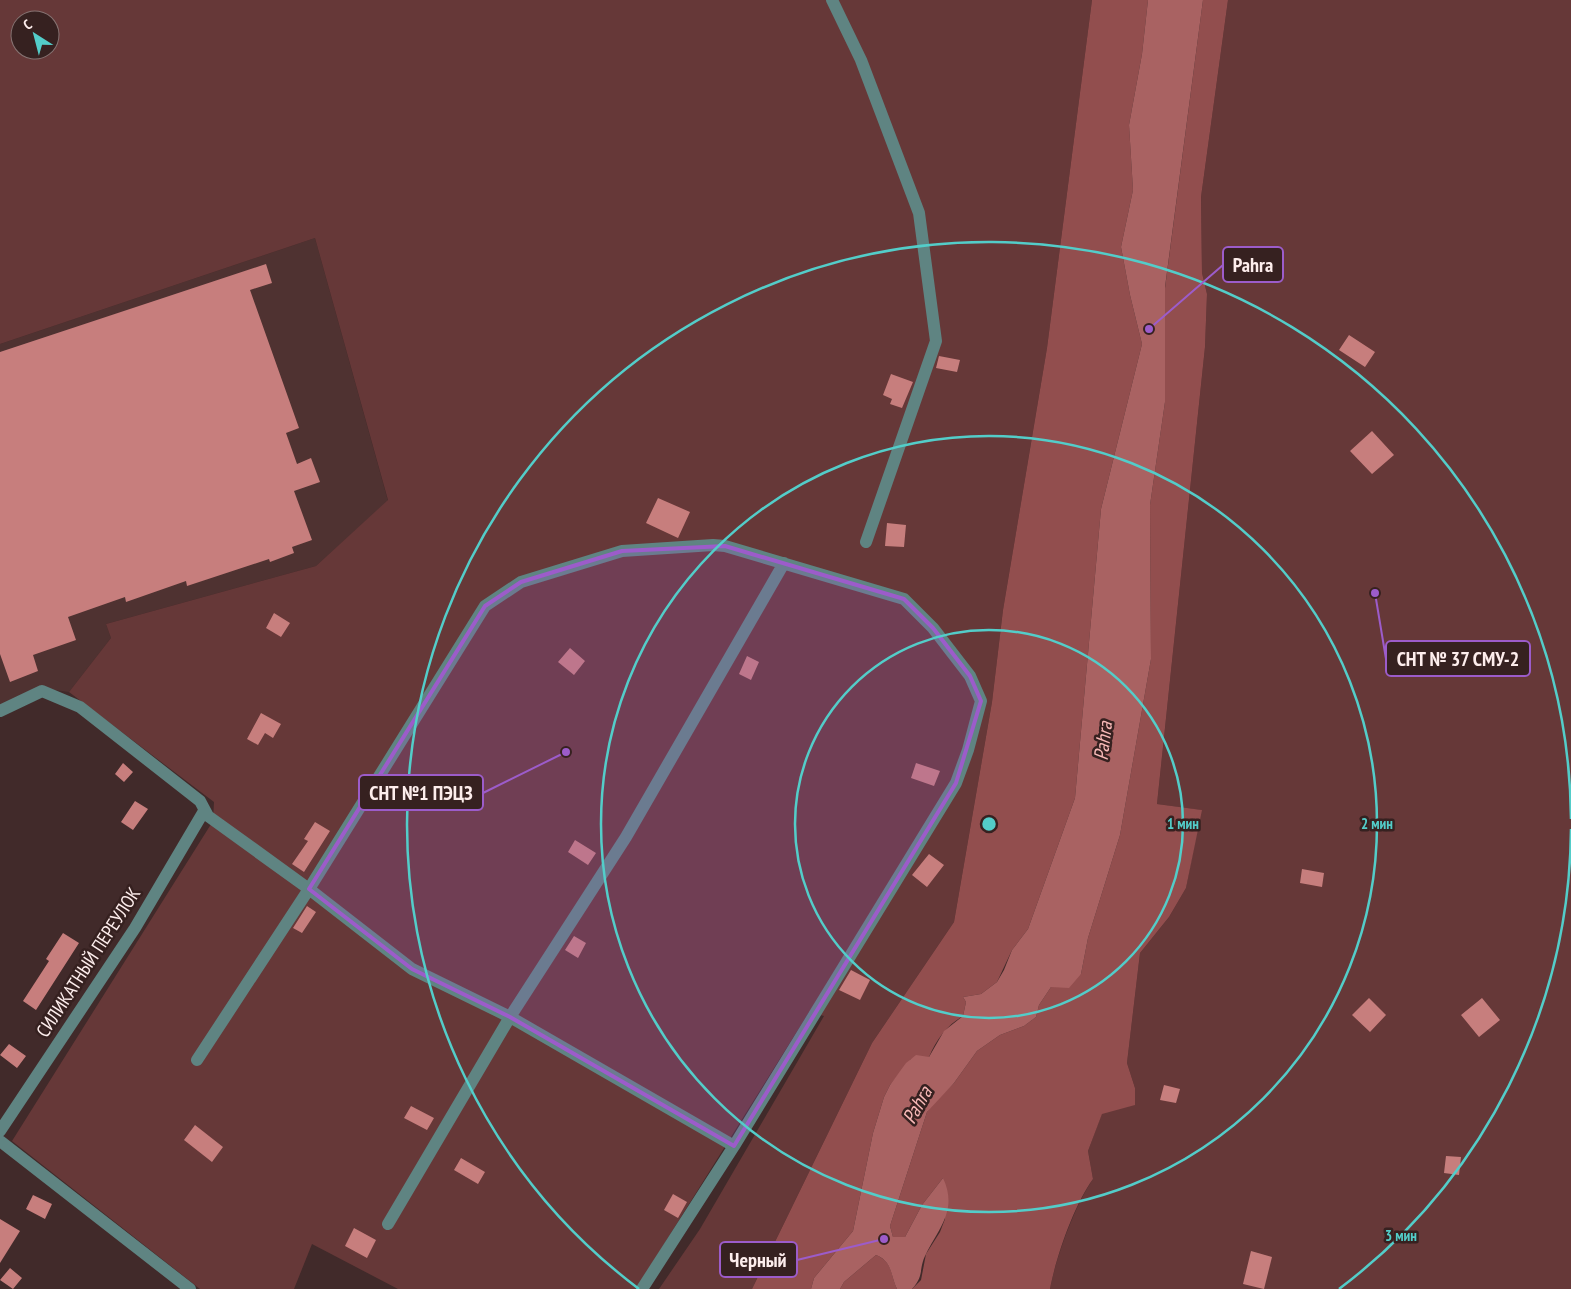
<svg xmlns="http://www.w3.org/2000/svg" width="1571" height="1289" font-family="'PT Sans Narrow',sans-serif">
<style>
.built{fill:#4f3231}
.green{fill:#663838;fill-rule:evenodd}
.forest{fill:#924e4e}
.water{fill:#a96262}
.building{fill:#c77e7d}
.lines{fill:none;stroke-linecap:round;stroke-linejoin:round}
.minor{stroke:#5f8482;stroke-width:12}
.marked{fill:#9c5cca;fill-opacity:0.2;stroke:#9c5cca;stroke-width:4;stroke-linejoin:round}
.ring{fill:none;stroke:#53cdc9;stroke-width:2.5}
.labels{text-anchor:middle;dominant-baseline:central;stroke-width:5;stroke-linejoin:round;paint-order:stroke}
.street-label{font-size:19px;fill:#fdedec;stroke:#362120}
.water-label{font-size:20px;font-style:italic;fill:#f9bab8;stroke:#362120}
.centre{fill:#53cdc9;stroke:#362120;stroke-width:2.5}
.ring-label{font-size:15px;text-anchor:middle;font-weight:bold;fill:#53cdc9;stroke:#362120;stroke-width:5;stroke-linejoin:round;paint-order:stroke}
.leader{fill:none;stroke:#9c5cca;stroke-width:2}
.callout-dot{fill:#9c5cca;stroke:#362120;stroke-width:2}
.callout{fill:#362120;stroke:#9c5cca;stroke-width:2}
.callout-label{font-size:20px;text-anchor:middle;font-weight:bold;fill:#fdedec}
</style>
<rect width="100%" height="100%" fill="#412a2a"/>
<!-- built -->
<path class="built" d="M315,238L388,501L316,566L106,624L111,638L69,692L41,688L0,713V344Z"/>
<!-- green -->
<path class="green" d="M0,0H1092L1047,348L1003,610L992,702L954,922L872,1043L752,1289H659L700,1229L824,1016L809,1012L636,1289H398L312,1244L294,1289H200L12,1141L213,821L214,802L69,692L111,638L106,624L316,566L388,500L315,238L0,344ZM20,20H50V50H20Z
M1228,0H1571V1289H1050C1056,1257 1075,1205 1093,1179L1088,1151L1102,1113L1135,1088L1127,1063L1140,953L1169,917L1186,888L1201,810L1157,804L1205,347L1207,294L1202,273L1201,197Z"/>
<!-- forest -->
<path class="forest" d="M1092,0H1148L1142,54L1129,125L1133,190L1121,247L1130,295L1142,344L1101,509L1075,798L1028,929L1012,950L997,982L981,994L963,997L966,1002L963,1016C947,1025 936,1040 929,1057L911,1059L890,1085L884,1097L873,1133L853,1231L814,1278L811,1289H752L872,1043L954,922L992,702L1003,610L1047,348Z
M1203,0H1228L1201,197L1202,273L1207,294L1205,347L1157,804L1202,810L1186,888L1169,917L1140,953L1127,1063L1135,1088V1105L1102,1114L1088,1151L1093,1179C1074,1205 1056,1257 1050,1289H912L921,1280L926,1254L940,1232L945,1219L943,1178L922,1205L905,1237H893L890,1226L927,1112L935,1101L954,1083L977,1051L1000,1035L1024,1026L1036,1017L1039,1005L1051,987L1081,974L1088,938L1120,835L1151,659L1150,505L1165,402V288Z
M876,1255C893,1262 890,1274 897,1289H840L844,1282Z"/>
<!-- water -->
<path class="water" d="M1148,0H1203L1165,287V402L1150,505L1151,659L1120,835L1088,938L1081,974L1069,988L1051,987L1039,1005L1036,1017L1024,1026L1000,1035L977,1051L954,1083L927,1112L890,1226L893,1237H905L922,1205L943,1178C958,1210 939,1228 926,1254C918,1269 925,1275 912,1289H897C890,1275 893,1262 876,1255L844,1282L840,1289H811L814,1278L853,1231L873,1133L884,1097L890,1085L906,1063L916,1055L929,1057L944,1031L963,1016L966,1002L963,997L981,994L997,982L1004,970L1012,950L1028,929L1075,798L1101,509L1142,344L1130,295L1121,247L1133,190L1129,125L1142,54Z"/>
<!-- building -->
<path class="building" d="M266,264L272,283L250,290L299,428L286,433L297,464L311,458L320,482L294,491L312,540L292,547L294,553L270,562L269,559L187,586L186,581L126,602L125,597L68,617L76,640L33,655L38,671L10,682L0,654V352Z
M1349,335L1375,352L1365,367L1339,350Z
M939,356L960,360L957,372L936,368Z
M891,374L913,382L902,408L890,404L892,399L883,395Z
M1372,431L1394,455L1372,474L1350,451Z
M658,498L690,512L678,538L646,523Z
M887,523L906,525L904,547L885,546Z
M274,613L290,623L281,637L266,628Z
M570,648L585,661L574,675L558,662Z
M747,656L759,662L751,680L739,674Z
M261,713L281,724L273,738L265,733L258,745L247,739Z
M123,763L133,772L124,782L115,774Z
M916,763L940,771L934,786L911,778Z
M135,801L148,809L133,830L121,822Z
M315,822L330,831L304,872L292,864L308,841L304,839Z
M575,840L596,853L588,865L568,852Z
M929,854L944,865L927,887L912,875Z
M1302,869L1324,873L1322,887L1300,883Z
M307,906L316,912L302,933L293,928Z
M63,933L79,943L36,1010L23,1001L49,961L46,959Z
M574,936L586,943L578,958L565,950Z
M851,970L870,980L860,1000L839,990Z
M1369,998L1386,1015L1370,1032L1352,1015Z
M1482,998L1500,1020L1479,1037L1461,1015Z
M9,1044L26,1056L17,1068L0,1055Z
M1164,1085L1180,1089L1176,1103L1160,1100Z
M411,1106L434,1118L427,1130L404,1118Z
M195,1125L223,1147L212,1162L184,1140Z
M1446,1156L1461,1157L1459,1175L1444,1173Z
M461,1158L485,1172L478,1184L454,1170Z
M673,1194L687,1202L678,1218L664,1210Z
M33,1195L52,1204L45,1219L26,1209Z
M0,1219L20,1231L0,1263Z
M354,1228L376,1240L367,1258L345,1246Z
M1251,1251L1272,1257L1264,1289L1243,1284Z
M10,1268L22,1278L13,1289L0,1280Z"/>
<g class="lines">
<!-- minor -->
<path class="minor" d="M832,0L861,60L919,213L936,341L866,542
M0,711L42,691L80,707L200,801L208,816L309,889L412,969L510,1017L734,1146
M197,1060L309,889L485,606L521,582L622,551L713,545L725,546L904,599L933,628L970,676L981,701L968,750L956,783L734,1146L642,1289
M0,1131L135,928L204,811
M0,1141L190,1289
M388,1224L510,1017L626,837L784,563"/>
</g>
<!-- marked area -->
<path class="marked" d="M725,546L904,599L933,628L970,676L981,701L956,783L734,1146L510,1017L412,969L309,889L485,606L521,582L622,551Z"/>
<!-- distance rings -->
<g class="ring">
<circle cx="989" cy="824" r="194"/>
<circle cx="989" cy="824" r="388"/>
<path d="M1571 829A582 582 0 0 1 1339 1289M639 1289A582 582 0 1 1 1571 819"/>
</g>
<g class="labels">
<!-- street labels -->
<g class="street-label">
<text transform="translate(88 962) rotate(-57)">СИЛИКАТНЫЙ ПЕРЕУЛОК</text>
</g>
<!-- water labels -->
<g class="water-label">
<text transform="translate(1103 741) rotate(-83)">Pahra</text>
<text transform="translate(917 1105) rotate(-61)">Pahra</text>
</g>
</g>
<circle cx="989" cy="824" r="8" class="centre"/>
<g class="ring-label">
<text x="1183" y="829">1 мин</text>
<text x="1377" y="829">2 мин</text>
<text x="1401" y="1241">3 мин</text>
</g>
<!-- callouts -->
<path class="leader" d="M1149 329L1223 265M1375 593L1386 659M566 752L483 793M884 1239L797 1260"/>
<g class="callout-dot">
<circle cx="1149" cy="329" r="5"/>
<circle cx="1375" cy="593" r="5"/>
<circle cx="566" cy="752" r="5"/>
<circle cx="884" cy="1239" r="5"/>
</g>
<g class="callout">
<rect x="1223" y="247" width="60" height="35" rx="5"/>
<rect x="1386" y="641" width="144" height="35" rx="5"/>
<rect x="359" y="775" width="124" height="35" rx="5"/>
<rect x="720" y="1242" width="77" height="35" rx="5"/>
</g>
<g class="callout-label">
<text x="1253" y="272">Pahra</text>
<text x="1458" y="666">СНТ № 37 СМУ-2</text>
<text x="421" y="800">СНТ №1 ПЭЦЗ</text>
<text x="758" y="1267">Черный</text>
</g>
<!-- north arrow -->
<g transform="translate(35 35) rotate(324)"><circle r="24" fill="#362120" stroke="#867372"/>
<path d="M0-4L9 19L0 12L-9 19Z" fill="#53cdc9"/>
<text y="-8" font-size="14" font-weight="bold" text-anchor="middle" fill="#fdedec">С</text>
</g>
</svg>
